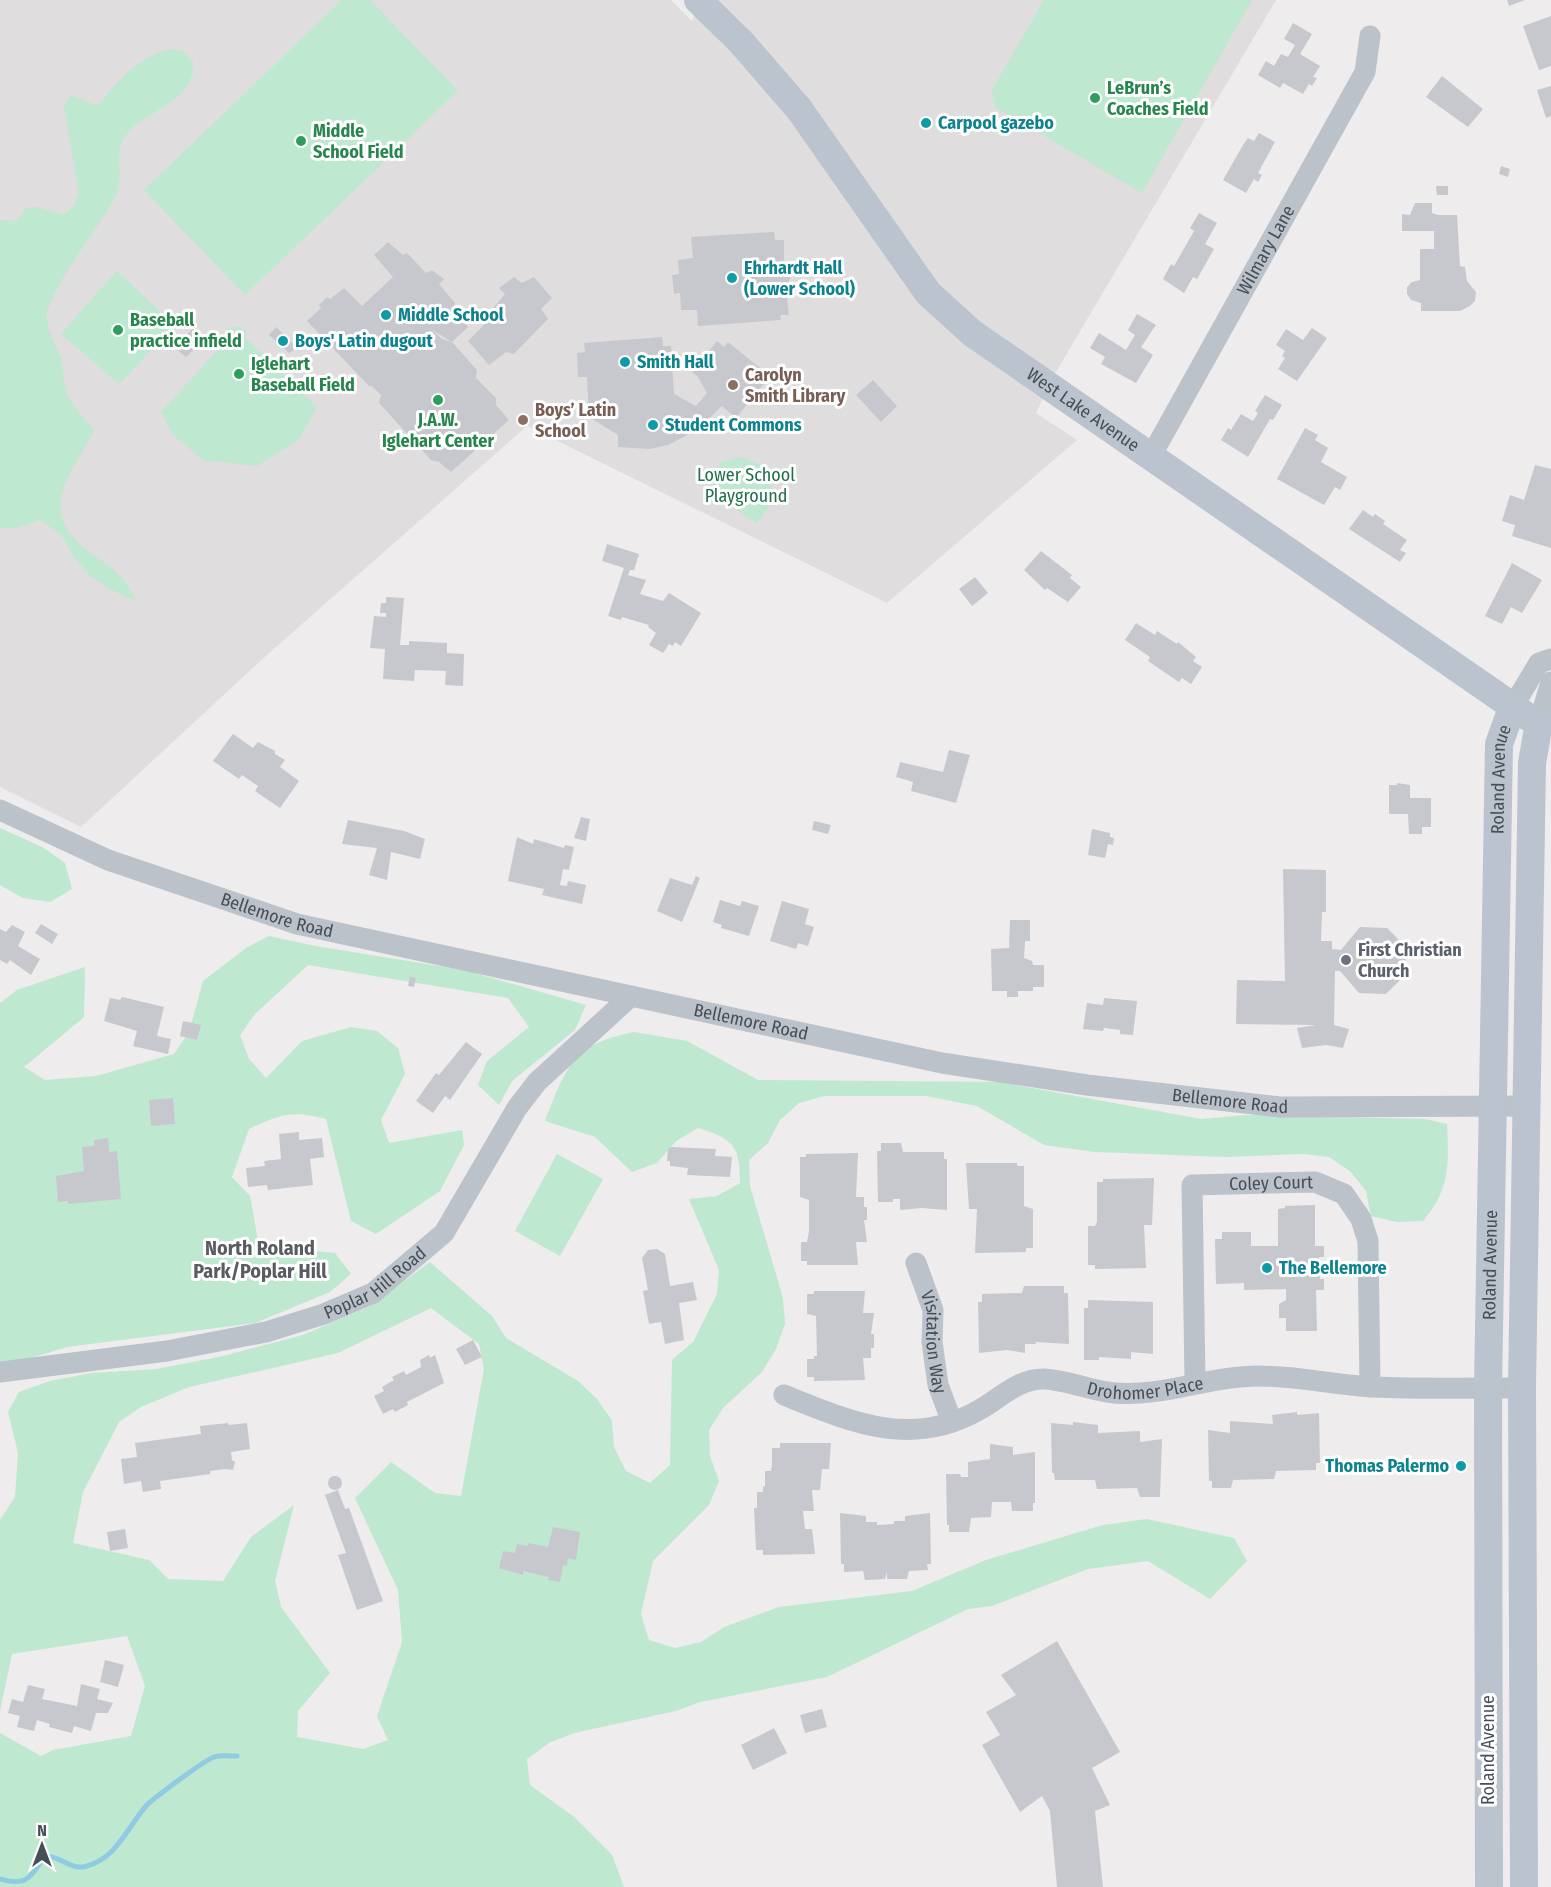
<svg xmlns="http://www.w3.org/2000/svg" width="1551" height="1887" font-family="'Fira Sans Condensed',sans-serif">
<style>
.education{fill:#dfdddd}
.green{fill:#bee8d0;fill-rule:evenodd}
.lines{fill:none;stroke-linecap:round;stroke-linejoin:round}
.stream{stroke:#8fcce1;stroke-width:5}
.building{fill:#c7c8ce}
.street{stroke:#bbc2ca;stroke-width:21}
.secondary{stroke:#bbc3ce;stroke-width:28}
.leisure-dot{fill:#2e9e5b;stroke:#fff;stroke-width:2}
.culture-dot{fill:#0f9aa8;stroke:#fff;stroke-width:2}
.education-dot{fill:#8d6e63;stroke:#fff;stroke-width:2}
.worship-dot{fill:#6b7280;stroke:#fff;stroke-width:2}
.labels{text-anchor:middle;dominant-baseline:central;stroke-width:6;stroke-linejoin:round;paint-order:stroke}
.leisure-label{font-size:18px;font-weight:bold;fill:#27864d;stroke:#fff;text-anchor:start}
.culture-label{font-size:18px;font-weight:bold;fill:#0d838f;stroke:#fff;text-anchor:start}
.street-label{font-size:18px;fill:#464e57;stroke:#fff}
.education-label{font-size:18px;font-weight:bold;fill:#785e54;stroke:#fff;text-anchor:start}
.park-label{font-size:18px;fill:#206f4b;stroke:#fff}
.worship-label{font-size:18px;font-weight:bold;fill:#5b616d;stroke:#fff;text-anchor:start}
.neighbourhood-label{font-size:20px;font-weight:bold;fill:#595c60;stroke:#fff}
</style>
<rect width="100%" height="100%" fill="#eeecec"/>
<!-- education -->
<path class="education" d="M0,0H671L692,21L701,0H1276L1053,377L1036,413L1077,440L887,603L527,426L268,654L81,827L0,787Z"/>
<!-- green -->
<path class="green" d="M342,0H370L458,91L245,295L144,190Z
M1044,0H1252L1142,193L995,107L992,90Z
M170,49L183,51L193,61C195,103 150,107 127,134C112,150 125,176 116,195C103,224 43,294 47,321C48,334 57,346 61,359C64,367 63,377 65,386C68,403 84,417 94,431C65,483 35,515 96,557C114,568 128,581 136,601L112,590L90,576L73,556L61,534L40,520L17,528H0V220L17,221L25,209L37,207L64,215L74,206L79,194L64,106L72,95L97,106C119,81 136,58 170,49Z
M117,271L175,326L119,384L61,334Z
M237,326L246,331V339L317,407L299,439L257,466L203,460L173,435L161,412L226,341V329Z
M740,457L767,467C775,488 773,506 756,523L710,491L720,463Z
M0,828L44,848L65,863L72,889L50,902L23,898L0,885Z
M269,936L315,946L464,970L586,1005L575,1030L512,1081L499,1105L478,1085L487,1061L529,1027L508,998L308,965L255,1014L240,1035L249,1059L266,1078L302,1041L351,1027L377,1031L398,1048L405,1074L381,1120L389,1143L462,1130L464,1145L440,1191L376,1234L351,1221L326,1119C291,1110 281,1114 249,1129L232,1177L250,1196L259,1246L335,1253L351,1274L330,1292L255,1323L67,1347L14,1363H0V1003L17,990L85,967L84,1017L24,1067L45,1080L96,1076L174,1054L189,1032L203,981L246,948Z
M634,1032L687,1041L758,1080L1000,1082L1201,1119L1247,1115L1425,1119L1447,1124C1449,1165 1450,1189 1423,1221L1397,1222L1371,1216L1366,1191L1350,1171L1329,1157L1304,1154L1226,1157L1095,1152L1044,1145L977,1106L926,1096H824L799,1103L780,1120L768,1143L749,1160L750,1186L783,1298L785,1324L776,1349L762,1372L723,1408L709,1430L710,1456L719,1481L709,1505L653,1561L641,1614L649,1640L675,1648L701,1642L724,1627L779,1607L912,1591L986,1560L1103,1525L1147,1519L1234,1538L1247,1561L1210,1599L1148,1561L1088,1569L992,1606L968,1609L827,1677L700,1702L676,1711L574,1733L549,1743L527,1759L530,1785L573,1816L612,1855L624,1887H0V1733L41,1756L53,1750L131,1736L145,1686L127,1636L12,1654L0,1711V1520L15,1497L18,1453L8,1412L19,1392L50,1381L92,1373L157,1369L223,1356L303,1335L370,1306L430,1262L492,1316L506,1338L578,1381L597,1399L612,1421L614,1447L626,1471L650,1483L670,1465L672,1360L693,1342L717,1294L719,1270L689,1199L717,1196L740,1183C740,1146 734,1139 698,1128L676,1141L657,1163L632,1172L595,1137L545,1121C566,1068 572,1044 634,1032ZM431,1308L479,1344L484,1369L461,1496L435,1493L391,1462L355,1498L398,1590L402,1642L377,1716L388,1740L363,1749L297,1737L298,1711L330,1673L281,1607L275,1581L294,1505L251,1537L223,1581L168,1579L149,1560L73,1543L83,1492L119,1422L141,1407L189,1387L338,1353Z
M557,1154L603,1179L560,1256L515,1231Z"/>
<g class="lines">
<!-- stream -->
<path class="stream" d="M0,1879C28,1887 30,1877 45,1856C61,1856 71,1871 87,1866C117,1858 128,1826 147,1805C155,1797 205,1760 214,1757C221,1755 231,1756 237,1756"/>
</g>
<!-- building -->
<path class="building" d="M1507,0H1525L1509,6Z
M1551,16V66L1539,70L1523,26Z
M1293,23L1312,34L1300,54L1320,66L1313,77L1317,78L1312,86L1309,84L1303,94L1283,83L1280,88L1258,75L1266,61L1274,66L1281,54L1288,57L1295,45L1284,39Z
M1442,76L1483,109L1468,127L1426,97Z
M1551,86V116L1546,118L1537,90Z
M920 123a6 6 0 1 1 12 0a6 6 0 1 1-12 0Z
M1259,133L1275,142L1258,173L1262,175L1258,182L1254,179L1246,193L1223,180L1243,145L1248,138L1254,141Z
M1501,166L1510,169L1508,177L1499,174Z
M1436,186H1448V195H1437Z
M1415,203H1432V213L1438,215H1457L1460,266L1465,267L1467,281L1476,292L1475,301L1470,306L1460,311H1421V303L1411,300L1407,294V287L1412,282L1420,280V249H1434V231H1402V214L1410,215Z
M1199,213L1217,223L1205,244L1214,249L1197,279L1193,277L1184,293L1163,279L1171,264L1174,266L1194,231L1190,228Z
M774,232L775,240H784V265L791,276L786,290L789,315H780L781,320L698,326L697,310H681L680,293L674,294L672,275L679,274L678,260L693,258L691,237Z
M388,242L403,255L407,253L426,273L432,270L444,279L439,284L455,303L454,310L468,327L452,342L431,329L442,339L452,342L477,370L476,378L496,398V405L509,420L451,472L439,462L431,460L379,403L381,395L372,386H369L307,321L321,308L319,305L327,297L330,299L344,288L362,306L393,277L374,255Z
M514,277L522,283L534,277L552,298L541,309L548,319L514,354L506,352L489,365L468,341L496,313L493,308L505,294L499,288Z
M1137,314L1156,325L1141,347L1153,355L1136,383L1101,364L1105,357L1090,348L1099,333L1126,350L1135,335L1128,330Z
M276,327L297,348L289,353L269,335Z
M193,328L205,339L186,357L175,348Z
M1312,328L1327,338L1297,381L1278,369L1285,358L1282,356L1285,351L1276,345L1286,329L1303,340Z
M662,337L663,346H671L674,394L696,406L707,393L698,377L692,372L717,341L724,347L728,342L770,376L736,418L722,406L697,430L668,445L650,449L618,447V435L589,417L587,377H578L577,353L585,352L584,343Z
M873,380L897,406L881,422L856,395Z
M1265,395L1282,405L1273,420L1270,419L1248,457L1221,440L1228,428L1231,430L1241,414L1253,421L1258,413L1255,411Z
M1305,428L1318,435L1315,440L1328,448L1321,462L1347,477L1340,490L1335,487L1324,505L1277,479Z
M1535,465L1551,469V548L1512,536L1515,525L1502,521L1510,495L1524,500Z
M1363,510L1373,517L1375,514L1385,521L1383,524L1407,540L1400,550L1406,553L1400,562L1349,529Z
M607,544L639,554L634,570H630L628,575L646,580L640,594L663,601L669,593L701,613L681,646L675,642L673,646L669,644L663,653L649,645L656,633L648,627L649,625L622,617L621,620L608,616L624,568L602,561Z
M1041,551L1072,575L1070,578L1081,587L1068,602L1047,588L1045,590L1024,570Z
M1512,563L1542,580L1522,613L1511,607L1502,624L1485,616Z
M975,577L988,593L972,606L959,589Z
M386,597L404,598L400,645H409V641L447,643V653L464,654L463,686L445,685L446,671L415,670L414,681L383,679L385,649L370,648L374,616L386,617V613H380L381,603H386Z
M1136,623L1155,635L1157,631L1177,644L1178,642L1196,657L1193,661L1202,667L1191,684L1182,678L1179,682L1148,661L1150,657L1125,640Z
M233,734L253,748L258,742L275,751V754L285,760L280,767L299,781L280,808L255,791L258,786L242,775L239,779L213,761Z
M949,750L970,755L956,803L911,791L913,782L896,777L900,762L943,772Z
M1397,783L1410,785V798H1431V827H1422V834H1409L1408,814H1389V785H1397Z
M581,817L590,819L586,841L574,838Z
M348,820L404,831L425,839L420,859L391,852L387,880L369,875L377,848L342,844Z
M814,821L831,825L828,834L812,830Z
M1092,829L1110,833V837L1114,838L1113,845L1108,844L1105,858L1088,855Z
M517,837L533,844L534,839L564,848L565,845L574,847L569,870L563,869L560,885L567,886L568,881L586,885L582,904L542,895L544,889L508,881Z
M1283,869L1326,870V912H1322L1321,941H1332V949L1341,950L1360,927L1387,928L1406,947V974L1386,994L1359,993L1340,971H1335L1334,1025L1349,1029L1343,1048L1326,1045L1302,1048L1297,1028L1316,1025L1236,1024L1237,980L1285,981Z
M696,876L700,878L682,922L657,911L670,878L692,885Z
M720,900L740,906L742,901L759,906L749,936L721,928L722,925L713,922Z
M782,901L809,909L805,924L814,927L808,946L798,943L796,949L770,941Z
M1010,920H1030V941H1025L1024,958L1032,961L1033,965H1044V987H1033V991H1018V997H1007V991H992L991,949L1009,948Z
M41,924L58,934L52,944L35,933Z
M12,925L25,932L18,946L40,959L31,975L10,960L7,964L0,960V929L6,932Z
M410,977L416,978L414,987L408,986Z
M122,997L164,1007L157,1036L171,1039L168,1054L133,1046L137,1031L104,1021L110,998L120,1000Z
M1104,998L1137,1001L1133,1035L1120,1034V1030L1104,1028L1103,1031L1083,1029L1087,1003L1103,1005Z
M183,1021L201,1025L197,1040L180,1036Z
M466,1042L482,1054L450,1100L445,1096L433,1113L416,1101L436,1073L439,1075Z
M173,1098L175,1124L151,1126L149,1100Z
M299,1132V1140L322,1138L324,1157L310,1159L313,1185L268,1190L267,1185L248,1187L246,1168L265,1166L264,1161L281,1159L279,1134Z
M108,1138L109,1152L117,1151L121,1199L68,1204V1201L58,1202L56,1176L84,1171L82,1147L94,1146V1140Z
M881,1143H901L903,1152H944V1159H947V1210L922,1208L900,1210V1199H893V1202H878L877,1151H881Z
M671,1147L716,1149L715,1156L732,1157L730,1177L687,1175L688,1168L670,1166V1161H667L668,1149Z
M858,1153L856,1197H864V1207H867V1220H864L867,1242H856L858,1265H807V1261H801V1242H807L809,1231V1200L800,1197V1157H806V1154Z
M966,1163H1017V1166H1024V1206L1033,1209V1248H1026V1252L975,1253L977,1209H969Z
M1154,1178L1152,1225H1144L1146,1268L1095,1269V1265H1088V1226H1095L1097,1222V1182H1103V1179Z
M1315,1205V1246H1324V1257H1319L1320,1279H1324V1290H1316L1317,1331H1286V1318H1279V1304L1286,1300V1289L1244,1290V1283L1216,1284L1215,1239H1222V1232H1251V1246H1278V1209L1285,1208V1206Z
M657,1249L665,1254L670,1286L693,1282L697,1300L679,1303L684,1340L665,1344L661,1322L649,1324L643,1291L648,1290L642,1258L648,1250Z
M1024,1286H1064V1293H1068L1069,1344L1035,1342L1036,1344H1025V1353L1007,1350L979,1353L978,1302H982V1294L1022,1293Z
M814,1291H865L863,1313H874L871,1334H874V1348H871V1358H863L865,1380L814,1381V1377H807V1359H814V1356H817L816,1316L807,1314V1294H814Z
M1088,1300L1153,1302V1354L1131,1352V1359L1099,1357V1360H1084V1308H1088Z
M473,1340L482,1357L465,1365L456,1349Z
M429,1355L430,1358L435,1355L444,1383L407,1402L408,1405L395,1412L393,1409L383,1414L374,1396L384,1391L382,1387L394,1380L392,1377L404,1371L406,1375L421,1367L420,1360Z
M1297,1412V1415L1319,1413L1320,1463H1316V1470L1276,1471L1274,1479L1233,1480L1231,1488H1212V1481H1209L1208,1430L1230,1433V1421L1273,1424L1272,1415Z
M1073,1422L1098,1425V1433L1140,1431V1442L1162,1439L1160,1497H1140L1137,1488L1097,1489L1095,1480H1055L1054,1473H1052L1051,1423L1073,1425Z
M228,1423L229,1425L247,1423L250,1449L231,1452L232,1460L235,1462L233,1470L225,1469L210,1471V1474L160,1481L161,1489L143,1492L141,1481L124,1484L121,1459L137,1457L135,1443L201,1434L200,1426Z
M780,1443H831L829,1469H822L820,1490H812L814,1511H803L805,1529H812L815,1554L763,1555V1550H756L754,1508H757V1492H763V1487L765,1486V1471H771L772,1466V1448H780Z
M990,1444L1013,1447V1455L1035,1452V1503H1033V1511H1012L1011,1502H992L991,1517L971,1518L969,1532H949V1525H947L946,1474H960L961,1477H968V1462L990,1459Z
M328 1483a7 7 0 1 1 14 0a7 7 0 1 1-14 0Z
M338,1490L345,1509L349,1508L383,1601L357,1610L338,1555L346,1553L325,1495Z
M840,1513L866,1516V1522H877V1525L894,1524V1521H905V1516L930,1513L931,1564H927L928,1570L909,1571L907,1579H887V1572L885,1579L865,1580L863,1571L844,1572V1564H841Z
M553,1527L580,1532L576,1560L568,1558L567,1566L563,1565L560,1582L548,1580L549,1577L523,1571V1575L499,1568L503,1551L515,1553L517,1544L528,1546V1543L548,1547Z
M125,1529L128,1548L110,1551L107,1532Z
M1057,1641L1120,1752L1092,1768L1110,1805L1095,1811L1103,1887H1057L1050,1811L1042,1796L1020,1812L982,1745L1000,1735L986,1712L1016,1695L1001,1675Z
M105,1660L124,1665L118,1687L100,1682Z
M81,1684L100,1689L97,1699L113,1703L108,1713H96L91,1731L74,1726L72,1733L49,1727L50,1724L37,1720L34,1731L17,1727L20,1716L8,1713L12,1699L23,1702L28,1685L45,1689L42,1699L77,1706Z
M822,1709L827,1727L805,1733L800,1715Z
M774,1728L787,1753L753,1770L741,1745Z"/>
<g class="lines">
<!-- street -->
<g class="street">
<path id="s1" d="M1150,458L1365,72L1370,36"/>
<path d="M1512,708L1539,663L1551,659"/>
<path d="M1539,723L1551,682"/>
<path id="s2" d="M0,810L108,860L297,924L942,1063L1087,1085L1280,1107L1526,1106"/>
<path id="s3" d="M916,1263L933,1310L932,1342L938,1385L952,1422"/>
<path id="s4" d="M0,1372L167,1351L266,1332L324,1314L373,1293L444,1233L517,1108L537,1082L631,996"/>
<path id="s5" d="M1195,1382L1192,1185L1315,1182L1344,1194L1361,1219L1368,1241L1370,1387"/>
<path id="s6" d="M784,1395C851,1422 911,1449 979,1410C999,1399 1019,1378 1044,1379C1068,1380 1091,1391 1115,1393C1163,1397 1211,1376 1259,1376C1297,1376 1334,1385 1372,1387C1422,1389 1473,1388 1522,1388"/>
</g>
<!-- secondary -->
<g class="secondary">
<path id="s7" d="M698,0L741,42L799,109L928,293L972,333L1528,717"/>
<path id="s8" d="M1489,1887L1488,1388L1499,744L1512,708"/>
<path d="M1524,1887L1522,1388L1532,763L1539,723"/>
</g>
</g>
<!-- markers -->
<g class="leisure-dot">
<circle cx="1095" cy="98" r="6"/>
<circle cx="301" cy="141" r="6"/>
<circle cx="118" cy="330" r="6"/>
<circle cx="239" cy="374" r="6"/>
<circle cx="438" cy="400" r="6"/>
</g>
<g class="culture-dot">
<circle cx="926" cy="123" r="6"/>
<circle cx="732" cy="278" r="6"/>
<circle cx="386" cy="315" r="6"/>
<circle cx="283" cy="341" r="6"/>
<circle cx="625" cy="362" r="6"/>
<circle cx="653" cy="425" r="6"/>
<circle cx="1267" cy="1268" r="6"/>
<circle cx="1461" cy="1466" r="6"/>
</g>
<g class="education-dot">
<circle cx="733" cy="385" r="6"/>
<circle cx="523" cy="420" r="6"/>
</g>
<circle class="worship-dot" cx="1346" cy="960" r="6"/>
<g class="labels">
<!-- leisure labels -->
<g class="leisure-label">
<text x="1107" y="88">LeBrun’s<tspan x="1107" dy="21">Coaches Field</tspan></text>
<text x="313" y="131">Middle<tspan x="313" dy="21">School Field</tspan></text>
<text x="130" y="320">Baseball<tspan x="130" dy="21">practice infield</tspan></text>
<text x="251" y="364">Iglehart<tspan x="251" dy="21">Baseball Field</tspan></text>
<text x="438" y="420" text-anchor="middle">J.A.W.<tspan x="438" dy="21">Iglehart Center</tspan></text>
</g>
<!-- culture labels -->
<g class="culture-label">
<text x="938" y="123">Carpool gazebo</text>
<text x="744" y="268">Ehrhardt Hall<tspan x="744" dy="21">(Lower School)</tspan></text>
<text x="398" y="315">Middle School</text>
<text x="295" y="341">Boys' Latin dugout</text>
<text x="637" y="362">Smith Hall</text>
<text x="665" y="425">Student Commons</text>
<text x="1279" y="1268">The Bellemore</text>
<text x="1449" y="1466" text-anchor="end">Thomas Palermo</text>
</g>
<!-- street labels -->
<g class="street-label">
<text stroke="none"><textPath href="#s1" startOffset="238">Wilmary Lane</textPath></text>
<text stroke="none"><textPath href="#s7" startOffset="568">West Lake Avenue</textPath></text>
<text stroke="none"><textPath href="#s8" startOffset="1108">Roland Avenue</textPath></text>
<text stroke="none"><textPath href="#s2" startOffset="297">Bellemore Road</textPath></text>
<text stroke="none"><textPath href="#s2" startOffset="783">Bellemore Road</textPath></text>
<text stroke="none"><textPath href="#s2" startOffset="1269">Bellemore Road</textPath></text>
<text stroke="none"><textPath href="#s5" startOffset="276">Coley Court</textPath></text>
<text stroke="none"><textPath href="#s8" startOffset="622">Roland Avenue</textPath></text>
<text stroke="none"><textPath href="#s4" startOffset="390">Poplar Hill Road</textPath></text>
<text stroke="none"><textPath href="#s3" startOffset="82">Visitation Way</textPath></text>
<text stroke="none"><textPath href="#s6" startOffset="380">Drohomer Place</textPath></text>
<text transform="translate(1488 1750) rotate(-90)">Roland Avenue</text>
</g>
<!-- education labels -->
<g class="education-label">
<text x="745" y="375">Carolyn<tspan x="745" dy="21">Smith Library</tspan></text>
<text x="535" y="410">Boys’ Latin<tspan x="535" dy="21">School</tspan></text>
</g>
<!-- park labels -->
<g class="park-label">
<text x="746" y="475">Lower School<tspan x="746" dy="21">Playground</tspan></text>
</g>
<!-- worship labels -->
<g class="worship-label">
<text x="1358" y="950">First Christian<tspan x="1358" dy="21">Church</tspan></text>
</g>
<!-- neighbourhood labels -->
<g class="neighbourhood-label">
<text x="260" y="1248">North Roland<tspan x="260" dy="23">Park/Poplar Hill</tspan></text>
</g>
</g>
<!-- north arrow -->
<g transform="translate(42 1845)" stroke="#ffffff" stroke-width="4.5" paint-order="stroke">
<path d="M0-4.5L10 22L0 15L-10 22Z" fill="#464e57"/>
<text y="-9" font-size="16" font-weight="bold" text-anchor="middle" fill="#464e57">N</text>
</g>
</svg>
